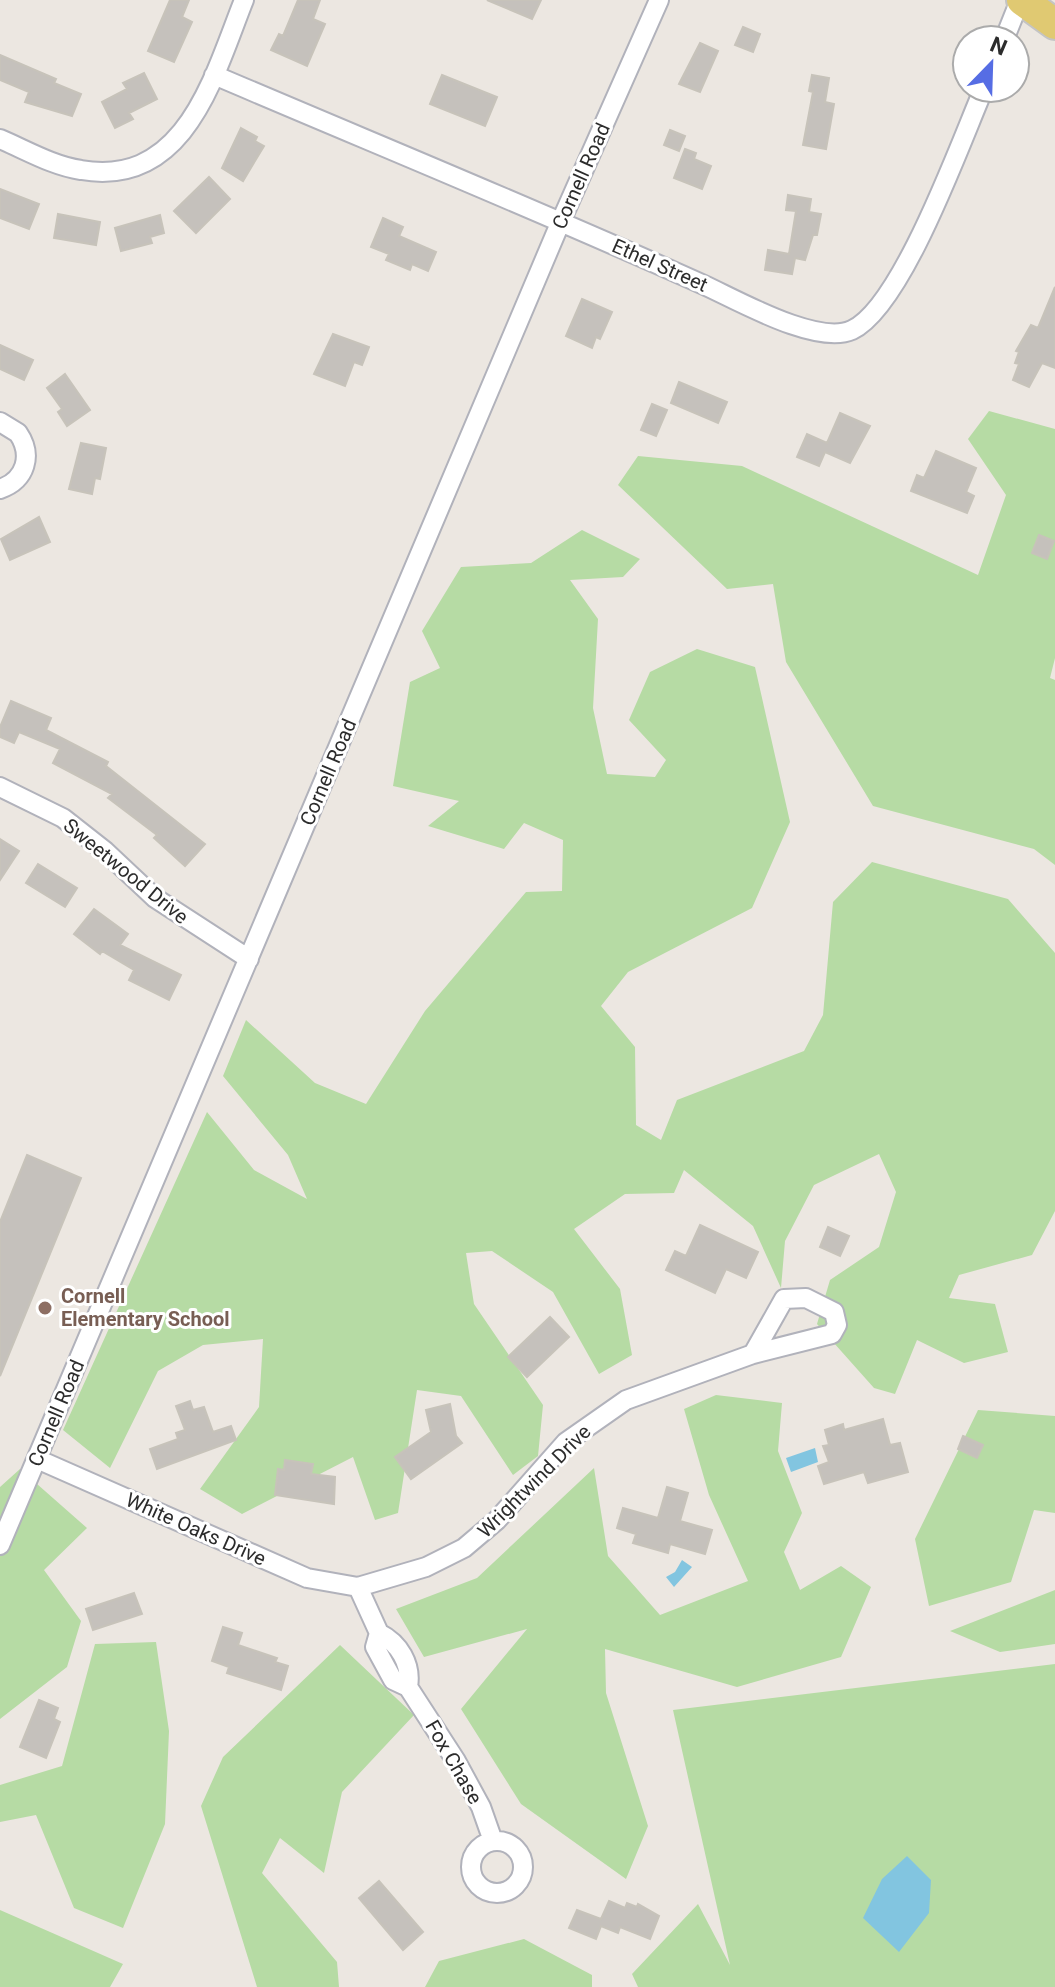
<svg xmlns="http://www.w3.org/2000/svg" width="1055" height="1987" font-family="Roboto,sans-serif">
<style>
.green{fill:#b6dba4}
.water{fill:#82c5e0}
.building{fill:#c5c1bc;stroke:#c7c3ba;stroke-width:2}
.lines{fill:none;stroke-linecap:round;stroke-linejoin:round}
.street-casing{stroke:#b1b2bb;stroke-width:22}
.primary-casing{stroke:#c4c4c4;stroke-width:34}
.street{stroke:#fff;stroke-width:18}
.primary{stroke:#e0c972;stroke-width:30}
.education-dot{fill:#8d6e63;stroke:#fff;stroke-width:3}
.labels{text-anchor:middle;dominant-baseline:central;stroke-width:6;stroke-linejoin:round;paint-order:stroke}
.street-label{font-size:20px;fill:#2c2c2c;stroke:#fff}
.education-label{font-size:20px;font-weight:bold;fill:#785e54;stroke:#fff;text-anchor:start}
</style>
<rect width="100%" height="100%" fill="#ece7e1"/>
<!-- green -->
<path class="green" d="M989,411L1055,429V658L1050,678L1055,680V865L1034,849L873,806L786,662L773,584L727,589L618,485L638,456L742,466L978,575L1006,495L968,439Z
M582,530L640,559L623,577L570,580L598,619L593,708L607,774L655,777L666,760L629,720L650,672L697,649L755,667L790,822L752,908L628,972L601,1006L635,1047L636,1125L661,1140L677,1100L804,1051L823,1015L833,902L872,862L1008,899L1055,953V1211L1032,1255L959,1275L949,1298L995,1304L1008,1352L964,1363L917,1340L895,1394L874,1388L817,1324L830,1280L879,1247L896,1192L879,1154L814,1185L785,1241L781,1288L753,1226L684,1170L674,1193L625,1194L574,1229L620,1289L632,1355L599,1374L553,1292L492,1251L466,1253L474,1304L543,1405L538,1456L513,1475L461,1396L417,1390L398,1513L375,1520L353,1457L242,1514L200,1489L259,1407L263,1339L203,1345L158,1371L110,1468L63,1430L207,1112L254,1170L307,1199L288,1155L223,1076L246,1020L315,1083L366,1104L425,1011L526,892L562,891L563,840L524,823L504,849L428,826L459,801L393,786L410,682L440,668L422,631L461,567L531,563Z
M716,1395L782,1403L778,1451L802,1513L784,1552L800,1590L841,1566L871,1587L841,1657L737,1687L605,1649L606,1693L648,1826L626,1879L521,1804L461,1709L527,1629L424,1657L396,1609L477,1578L594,1468L608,1556L660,1615L748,1581L709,1495L684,1409Z
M978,1410L1055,1416V1513L1034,1510L1011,1582L929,1606L915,1539Z
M20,1469L87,1528L44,1570L81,1621L67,1667L0,1719V1487Z
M1055,1590V1644L1000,1652L950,1631Z
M156,1642L169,1731L165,1824L123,1928L74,1908L36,1815L0,1822V1785L62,1766L95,1644Z
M340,1645L414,1715L342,1792L324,1873L280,1838L262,1873L337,1962L339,1987H257L201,1806L223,1757Z
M1055,1664V1987H638L632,1974L698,1904L730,1965L673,1710Z
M0,1910L123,1964L110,1987H0Z
M524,1939L592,1975V1987H425L439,1961Z"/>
<!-- water -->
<path class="water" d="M815,1448L818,1462L791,1472L786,1458Z
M682,1560L692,1567L674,1587L666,1577L675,1572Z
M907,1856L931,1880L929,1913L899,1952L863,1918L882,1879Z"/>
<!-- building -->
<path class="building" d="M170,0H189L182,17L192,22L174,62L148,51Z
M298,0H320L313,19L325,24L307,66L271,50L279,34L283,36Z
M487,0H541L532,19Z
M743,27L760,34L753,52L735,45Z
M700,43L718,51L700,92L679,84Z
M0,55L56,79L54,83L81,94L72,116L25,102L29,92L0,80Z
M144,73L157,99L129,113L133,119L115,128L102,102L127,89L123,83Z
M442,75L497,97L485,126L430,104Z
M812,75L829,78L825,102L834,104L826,149L803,145L813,92L809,91Z
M241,128L257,137L255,141L264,146L243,181L222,168Z
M670,130L685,136L679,151L664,145Z
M685,149L696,153L694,159L711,166L702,189L674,178Z
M209,177L230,199L196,233L174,211Z
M0,189L39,204L29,229L0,218Z
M788,195L811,199L809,212L821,214L817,235H813L805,260L795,258L792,274L765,270L768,250L789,254L796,211L786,210Z
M58,214L100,222L96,245L54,238Z
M160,215L164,233L150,237L152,243L121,251L115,228Z
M383,218L403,227L399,236L436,252L428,271L412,264L410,270L386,260L389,254L371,247Z
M1055,287V368L1042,363L1029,387L1013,380L1019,364L1015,363L1019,352L1016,351L1031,325L1038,328Z
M582,299L612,312L600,339L596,337L592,348L566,336Z
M333,334L369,347L362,365L354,362L345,386L314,374Z
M0,345L33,360L24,380L0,369Z
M65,374L90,410L67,426L58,412L62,409L47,388Z
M679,382L727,402L718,423L671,403Z
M652,404L667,410L656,436L641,430Z
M840,413L870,426L850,463L825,452L819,466L797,457L807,434L827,443Z
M81,443L106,448L100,479L95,478L92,494L69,489Z
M936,451L976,468L966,492L974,496L967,513L911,491L917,475L924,478Z
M39,517L50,542L10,560L1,539Z
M1039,535L1054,541L1047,559L1032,553Z
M11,701L51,718L46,730L108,762L106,766L205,844L185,866L154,838L157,835L108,798L112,794L53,763L60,749L19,732L14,743L0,737V727Z
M0,839L19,851L0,880Z
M38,864L77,888L65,907L26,883Z
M94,909L128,934L120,945L181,975L169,1000L129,980L134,970L102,951L100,954L74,934Z
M27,1155L81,1178L0,1376V1222Z
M700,1225L758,1252L746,1278L726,1269L715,1293L666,1270L675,1251L686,1256Z
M828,1227L849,1236L840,1256L820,1247Z
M550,1317L569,1337L527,1377L508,1357Z
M190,1401L193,1410L204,1407L213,1432L231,1426L236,1440L157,1469L150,1449L178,1439L176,1433L185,1430L176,1406Z
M450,1404L456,1436L462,1443L411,1479L395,1457L431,1432L426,1410Z
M883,1419L890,1445L900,1443L908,1472L868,1483L864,1472L824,1484L818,1466L829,1462L823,1446L829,1445L825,1430L843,1424L844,1430Z
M963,1436L983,1445L977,1458L958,1449Z
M285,1460L313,1464L311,1474L335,1477L334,1504L275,1495L278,1469L284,1470Z
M667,1487L688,1493L680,1521L712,1530L705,1554L670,1544L668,1553L633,1543L636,1534L617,1528L623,1508L658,1518Z
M134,1593L142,1614L93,1630L86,1609Z
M223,1627L242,1633L238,1645L277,1658L275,1662L288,1666L281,1690L227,1673L229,1667L212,1661Z
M39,1700L58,1708L54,1719L60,1722L46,1758L20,1747Z
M379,1881L423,1932L403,1950L359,1898Z
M609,1901L625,1908L627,1903L637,1907L638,1904L659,1916L650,1939L620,1927L618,1933L601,1926L596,1939L569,1928L577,1910L601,1919Z"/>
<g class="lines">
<!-- street casing -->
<g class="street-casing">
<path id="street" d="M1004,40L1020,0
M214,75C378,145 542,212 704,285C737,300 817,346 852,330C902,307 961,141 984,88
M0,139C26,150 53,166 81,170C186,188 214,75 244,0
M0,422L18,433C33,455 26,480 0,489
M0,787L63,818L105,851L155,898L249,959
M37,1459L307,1578L358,1587L426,1567L464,1548L497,1520L566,1442L626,1400L753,1354L832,1334L837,1325L834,1312L806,1298L784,1299L753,1354
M0,1545L561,221L659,0
M358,1587L379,1633L375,1647L393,1680L408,1687L456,1761L481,1807L493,1841
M379,1633C399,1643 412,1664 408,1687
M471 1867a26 26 0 1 1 52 0a26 26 0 1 1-52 0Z"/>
</g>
<!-- primary casing -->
<g class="primary-casing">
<path id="primary" d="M1022,0L1055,24"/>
</g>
<!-- street -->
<use href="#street" class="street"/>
<!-- primary -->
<use href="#primary" class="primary"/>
</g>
<!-- markers -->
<circle class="education-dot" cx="45" cy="1308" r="8"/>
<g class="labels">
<!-- street labels -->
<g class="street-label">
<text transform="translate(581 176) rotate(-66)">Cornell Road</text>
<text transform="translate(660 265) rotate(24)">Ethel Street</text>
<text transform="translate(328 772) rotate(-67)">Cornell Road</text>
<text transform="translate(126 871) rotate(39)">Sweetwood Drive</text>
<text transform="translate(56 1413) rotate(-67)">Cornell Road</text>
<text transform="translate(534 1481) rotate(-45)">Wrightwind Drive</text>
<text transform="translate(196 1529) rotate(24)">White Oaks Drive</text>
<text transform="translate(454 1762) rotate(60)">Fox Chase</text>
</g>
<!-- education labels -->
<g class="education-label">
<text x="61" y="1296">Cornell<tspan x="61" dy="23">Elementary School</tspan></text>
</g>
</g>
<!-- north arrow -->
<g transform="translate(991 64) rotate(23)"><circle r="38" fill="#ffffff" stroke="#ababab" stroke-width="2"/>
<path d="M0-6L14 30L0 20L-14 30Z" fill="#566de4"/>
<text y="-12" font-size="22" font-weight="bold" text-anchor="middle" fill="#2c2c2c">N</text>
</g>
</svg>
